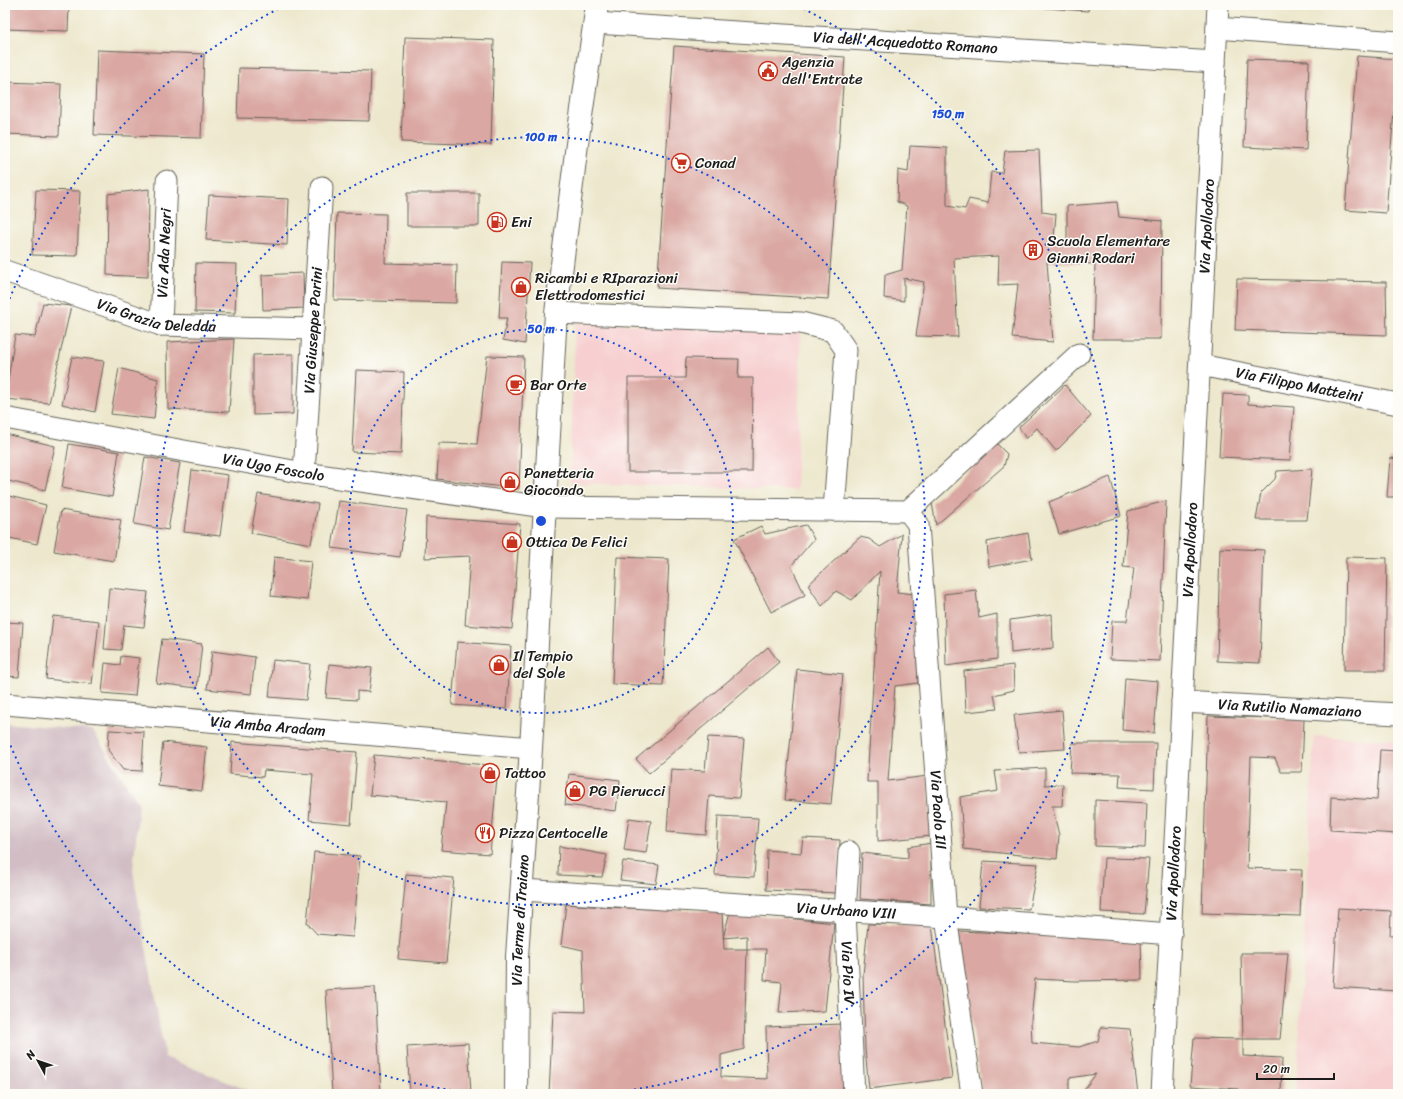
<svg xmlns="http://www.w3.org/2000/svg" width="1403" height="1099" font-family="Sriracha,sans-serif">
<style>
.built{fill:#f7cfd0}
.industrial{fill:#d2bdc5}
.building{fill:#daa7a2}
.lines{fill:none;stroke-linecap:round;stroke-linejoin:round}
.street-casing{stroke:#65635a;stroke-width:23}
.secondary-casing{stroke:#65635a;stroke-width:24}
.street{stroke:#fff;stroke-width:21}
.secondary{stroke:#fff;stroke-width:22}
.ring{fill:none;stroke:#1d4ed8;stroke-width:2;stroke-dasharray:2 4}
.labels{text-anchor:middle;dominant-baseline:central;stroke-width:3;stroke-linejoin:round;paint-order:stroke}
.street-label{font-size:15px;fill:#1c1c1c;stroke:#fdfcf7}
.poi-label{font-size:15px;fill:#1c1c1c;stroke:#fdfcf7;text-anchor:start}
.centre{fill:#1d4ed8;stroke:#fdfcf7;stroke-width:2}
.ring-label{font-size:12px;text-anchor:middle;font-weight:bold;fill:#1d4ed8;stroke:#fdfcf7;stroke-width:3;stroke-linejoin:round;paint-order:stroke}
</style>
<rect width="100%" height="100%" fill="#fdfcf7"/>
<filter id="ink" filterUnits="userSpaceOnUse"><feTurbulence type="fractalNoise" baseFrequency=".025" numOctaves="2"/><feDisplacementMap in="SourceGraphic" scale="8" xChannelSelector="R" yChannelSelector="G"/><feConvolveMatrix kernelMatrix="1 2 1 2 8 2 1 2 1" color-interpolation-filters="sRGB"/></filter>
<filter id="wash" filterUnits="userSpaceOnUse"><feTurbulence type="fractalNoise" baseFrequency=".012" numOctaves="4" result="noise"/><feDisplacementMap in="SourceGraphic" scale="16" xChannelSelector="R" yChannelSelector="G"/><feGaussianBlur stdDeviation="0.9" result="paint"/><feColorMatrix in="noise" values="0 0 0 0 0 0 0 0 0 0 0 0 0 0 0 0 0 1.4 0 .05"/><feComposite in="paint" operator="in"/></filter>
<g filter="url(#wash)">
<rect width="100%" height="100%" fill="#ede8cd"/>
<!-- built -->
<path class="built" d="M575,323L801,330L796,490L570,483Z
M1314,736L1398,740V1094H1296Z"/>
<!-- industrial -->
<path class="industrial" d="M5,723L93,731L139,804L133,871L165,1057L257,1094H5Z"/>
<g id="blocks">
<!-- building -->
<path class="building" d="M5,5H69L68,31L5,29Z
M1019,5H1089L1088,11L1019,6Z
M405,37L494,40L491,145L401,142Z
M674,46L845,57L828,299L657,288Z
M97,50L204,54L201,138L94,135Z
M1357,56L1398,59L1386,213L1345,210Z
M1247,59L1309,61L1306,150L1244,147Z
M239,68L371,71L369,121L237,118Z
M5,82L61,84L59,136L5,134Z
M910,146L947,148V206L965,209L969,199L988,203L991,172L1002,173L1005,151L1039,150L1042,212L1056,214L1054,239L1067,243V206L1117,202L1119,217L1162,221L1161,339H1093L1095,264L1047,262L1053,342L1012,338L1018,284L998,285L999,256L954,258L958,337L916,336L924,282L904,278V301L884,298L885,275L902,270L907,206L897,202L898,170L908,172Z
M149,189L148,277L107,275L108,194Z
M36,190L80,191L77,256L32,255Z
M5,193L7,194L6,218H5Z
M407,193H479V226H407Z
M209,195L289,199L287,245L206,240Z
M337,213L386,214L385,263L457,265L456,303L334,300Z
M502,262L530,263L525,344L503,340L507,318H499Z
M196,263L237,264L235,313L195,312Z
M303,273L304,308L263,310L262,275Z
M1237,279L1386,282L1387,335L1235,330Z
M43,303L71,306L49,403L5,399L15,335L35,337Z
M234,339L229,412L168,409L167,342Z
M293,354V414L253,415V355Z
M487,356L524,357L519,489L437,479L439,443L477,444Z
M72,357L104,361L95,412L62,404Z
M686,358L739,359L738,378H753L752,472H628V378H685Z
M119,368L158,379L154,419L111,414Z
M356,370L404,372L401,454L352,452Z
M1065,385L1091,416L1056,451L1037,428L1026,439L1019,427Z
M1223,394L1248,395V404L1294,407L1290,460L1219,457Z
M5,434L55,446L45,490L5,480Z
M69,444L119,452L112,497L62,488Z
M997,444L1007,454L1004,466L936,525L932,503Z
M145,457L180,463L168,530L134,524Z
M1390,458L1398,459V497H1387Z
M1312,469L1307,520H1256L1261,493L1275,479L1277,471Z
M192,470L228,475L220,536L184,532Z
M1110,477L1121,516L1059,534L1049,502Z
M258,494L318,504L311,544L251,533Z
M5,495L46,505L37,544L5,537Z
M339,501L407,510L400,557L332,548Z
M1166,501L1160,661L1110,659L1112,621H1127L1134,568L1123,567L1128,511Z
M61,510L121,520L114,561L54,551Z
M426,517L520,524L512,629L465,625L470,556L425,558Z
M806,525L814,539L791,566L805,595L771,612L734,539L761,526L765,534Z
M1028,533L1032,559L989,567L987,542Z
M902,534L897,592L914,594L918,683L895,686L888,781L928,776L932,836L878,841V782H867L880,571L852,600L836,591L822,606L808,585L860,537L869,539L880,547Z
M1220,548L1264,550L1260,663L1217,661Z
M274,557L311,561L307,600L271,596Z
M617,557L669,559L663,686L612,684Z
M1346,557L1387,558L1385,670H1344Z
M109,588L148,592L144,627L124,625L121,650L104,649Z
M976,590L979,618L997,614V659L946,666L944,594Z
M1052,614L1053,648L1011,653L1010,620Z
M53,616L99,621L92,684L46,679Z
M5,622L23,623L19,677L5,676Z
M162,639L202,644L197,688L156,683Z
M457,642L511,646L507,709L452,705Z
M768,647L779,662L649,773L636,759Z
M212,651L255,657L251,694L207,689Z
M121,656L139,658L135,696L102,693L105,663L120,665Z
M273,660L310,664L306,700L269,697Z
M329,664L372,668L369,692L357,691V700L326,698Z
M1013,665L1014,690L994,695L997,709L966,712L964,671Z
M797,669L843,674L831,804L785,800Z
M1125,678L1158,681L1154,733L1122,730Z
M1062,710L1065,749L1019,752L1014,715Z
M1208,716L1304,719L1302,772H1281L1275,758L1251,757L1247,868L1302,870L1300,916L1202,913Z
M109,730L144,732L142,771L123,770L108,750Z
M708,737L744,739L739,798L709,796L706,835L667,832L671,769L705,771Z
M163,742L207,747L202,791L158,786Z
M232,742L357,752L351,824L309,820L313,774L264,770L263,777L230,774Z
M1072,743H1156L1154,789L1119,787L1120,774L1070,773Z
M1380,750L1398,751V834L1330,830L1331,797L1377,800Z
M374,755L498,766L490,854L441,850L446,802L370,795Z
M1045,768V785L1063,784L1062,806H1052L1059,835L1057,859L964,849L960,797L998,791L995,771Z
M569,774L620,780L616,811L565,805Z
M1095,800L1147,803L1145,848L1095,846Z
M718,816L758,818L754,877L715,875Z
M629,818L651,821L646,853L624,850Z
M803,838L840,840L838,893L766,890L767,850L801,853Z
M931,843V904L860,899L862,853L908,858V847Z
M559,846L607,855L602,877L558,875Z
M314,852L360,856L353,937L317,934L307,923Z
M1104,858L1149,859L1144,914L1101,912Z
M623,861L659,865L656,884L620,880Z
M983,861L1038,864L1029,909L979,907Z
M406,874L454,878L446,963L398,959Z
M566,904L603,907L722,912L724,949H747L744,1049L721,1055V1077L767,1079L766,1027L842,1024L846,1094H549L553,1011L585,1012L583,950L561,945Z
M1338,908L1391,911L1390,935H1398V991L1333,987Z
M730,912L834,923L825,1011L779,1013L782,982L764,980L766,949H747V936L723,938Z
M868,924L932,925L952,1078L869,1089L865,1049L863,975Z
M959,931L1141,939L1142,980L1076,981L1035,979L1031,1021L1032,1043L1079,1047L1098,1041L1101,1027L1130,1029L1138,1094H1081L1082,1092L1096,1074L1069,1078V1094H982Z
M1241,953H1288L1280,1039H1243V1056L1282,1058L1281,1094H1239V1089L1190,1086L1194,1038L1243,1039Z
M375,987L381,1094H332L326,990Z
M468,1043L471,1094H410L407,1047Z"/>
</g>
</g>
<g filter="url(#ink)">
<use href="#blocks" fill-opacity="0" stroke="#65635a" stroke-width="1"/>
<g class="lines">
<!-- street casing -->
<g class="street-casing">
<g id="street">
<path id="s1" d="M595,23L1215,62"/>
<path d="M1217,28L1398,42"/>
<path id="s2" d="M5,271L161,325L313,329"/>
<path d="M556,313L801,323L833,331L846,350L834,510"/>
<path id="s3" d="M161,325L167,181"/>
<path id="s4" d="M1200,365L1398,404"/>
<path id="s5" d="M5,418L304,473L545,507L908,511L1079,354"/>
<path id="s6" d="M304,473L322,187"/>
<path id="s7" d="M908,511L918,524L946,917L972,1094"/>
<path id="s8" d="M1182,702L1398,714"/>
<path id="s9" d="M5,704L531,748"/>
<path id="s10" d="M849,852L845,912L854,1094"/>
<path id="s11" d="M522,890L946,917L1171,934"/>
<path id="s12" d="M1162,1094L1218,5"/>
</g>
</g>
<!-- secondary casing -->
<g class="secondary-casing">
<g id="secondary">
<path id="s13" d="M516,1094L517,957L531,748L556,313L577,144L597,5"/>
</g>
</g>
<!-- street -->
<use href="#street" class="street"/>
<!-- secondary -->
<use href="#secondary" class="secondary"/>
</g>
</g>
<!-- distance rings -->
<g class="ring">
<circle cx="541" cy="521" r="192"/>
<circle cx="541" cy="521" r="384"/>
<path d="M481 1094A576 576 0 0 1 5 732M5 310A576 576 0 0 1 284 6M798 6A576 576 0 0 1 601 1094"/>
</g>
<!-- icons -->
<defs>
<g id="civic-ring" transform="scale(1)"><circle r="9.5" fill="#fdfcf7" stroke="#c8321e" stroke-width="1.5"/><path d="M-.6-6.5H3V-4.5H.6V-3L4-1V1h2V6H-6V1h2V-1L-.6-3ZM-1.2 2.5V6h2.4V2.5Z" fill="#c8321e"/></g>
<g id="supermarket-ring" transform="scale(1)"><circle r="9.5" fill="#fdfcf7" stroke="#c8321e" stroke-width="1.5"/><path d="M-6-5.5h2.5l.6 2H6L4.5 2H-2.5L-4.4-4H-6ZM-1.5 3.2a1.3 1.3 0 1 0 .1 0ZM3 3.2a1.3 1.3 0 1 0 .1 0Z" fill="#c8321e"/></g>
<g id="fuel-ring" transform="scale(1)"><circle r="9.5" fill="#fdfcf7" stroke="#c8321e" stroke-width="1.5"/><path d="M-5.5-6h7V0h2V4h1.3V-2.5L3-4.5l.8-.8L6-3V5H2.5V1h-1V6h-7ZM-4.2-4.7v3.2H.2V-4.7Z" fill="#c8321e"/></g>
<g id="building-ring" transform="scale(1)"><circle r="9.5" fill="#fdfcf7" stroke="#c8321e" stroke-width="1.5"/><path d="M-4-6H4V6H1V3H-1V6H-4ZM-2.5-4.3h1.7v1.8h-1.7ZM.8-4.3h1.7v1.8H.8ZM-2.5-1h1.7V.8h-1.7ZM.8-1h1.7V.8H.8Z" fill="#c8321e"/></g>
<g id="shop-ring" transform="scale(1)"><circle r="9.5" fill="#fdfcf7" stroke="#c8321e" stroke-width="1.5"/><path d="M-5-2.5h2.3a2.7 3.5 0 0 1 5.4 0H5L5.5 6h-11ZM-1.5-2.5h3a1.5 2.3 0 0 0-3 0Z" fill="#c8321e"/></g>
<g id="cafe-ring" transform="scale(1)"><circle r="9.5" fill="#fdfcf7" stroke="#c8321e" stroke-width="1.5"/><path d="M-5.5-4.5H6V0H3Q3 3.5 0 3.5H-2.5Q-5.5 3.5-5.5 0ZM3-3.2v2h1.7v-2ZM-6 4.5H4V6H-6Z" fill="#c8321e"/></g>
<g id="restaurant-ring" transform="scale(1)"><circle r="9.5" fill="#fdfcf7" stroke="#c8321e" stroke-width="1.5"/><path d="M-5-6h1v4h1v-4h1v4h1v-4h1v5L-1.5 .5V6h-2V.5L-5-1ZM5-6V6H3V1.5H1.5Q1.5-4 5-6Z" fill="#c8321e"/></g>
</defs>
<g fill-rule="evenodd">
<use href="#civic-ring" x="768" y="71"/>
<use href="#supermarket-ring" x="681" y="163"/>
<use href="#fuel-ring" x="497" y="222"/>
<use href="#building-ring" x="1033" y="250"/>
<use href="#shop-ring" x="521" y="287"/>
<use href="#cafe-ring" x="516" y="385"/>
<use href="#shop-ring" x="510" y="482"/>
<use href="#shop-ring" x="512" y="542"/>
<use href="#shop-ring" x="499" y="665"/>
<use href="#shop-ring" x="490" y="773"/>
<use href="#shop-ring" x="575" y="791"/>
<use href="#restaurant-ring" x="485" y="833"/>
</g>
<g class="labels">
<!-- street labels -->
<g class="street-label">
<text stroke="none"><textPath href="#s1" startOffset="311">Via dell'Acquedotto Romano</textPath></text>
<text stroke="none"><textPath href="#s12" startOffset="869">Via Apollodoro</textPath></text>
<text stroke="none"><textPath href="#s3" startOffset="72">Via Ada Negri</textPath></text>
<text stroke="none"><textPath href="#s2" startOffset="159">Via Grazia Deledda</textPath></text>
<text stroke="none"><textPath href="#s6" startOffset="143">Via Giuseppe Parini</textPath></text>
<text stroke="none"><textPath href="#s4" startOffset="101">Via Filippo Matteini</textPath></text>
<text stroke="none"><textPath href="#s5" startOffset="273">Via Ugo Foscolo</textPath></text>
<text stroke="none"><textPath href="#s12" startOffset="545">Via Apollodoro</textPath></text>
<text stroke="none"><textPath href="#s8" startOffset="108">Via Rutilio Namaziano</textPath></text>
<text stroke="none"><textPath href="#s9" startOffset="264">Via Amba Aradam</textPath></text>
<text stroke="none"><textPath href="#s7" startOffset="303">Via Paolo III</textPath></text>
<text stroke="none"><textPath href="#s12" startOffset="221">Via Apollodoro</textPath></text>
<text stroke="none"><textPath href="#s11" startOffset="325">Via Urbano VIII</textPath></text>
<text stroke="none"><textPath href="#s13" startOffset="174">Via Terme di Traiano</textPath></text>
<text stroke="none"><textPath href="#s10" startOffset="121">Via Pio IV</textPath></text>
</g>
<!-- poi labels -->
<g class="poi-label">
<text x="782" y="62">Agenzia<tspan x="782" dy="17">dell'Entrate</tspan></text>
<text x="695" y="163">Conad</text>
<text x="511" y="222">Eni</text>
<text x="1047" y="241">Scuola Elementare<tspan x="1047" dy="17">Gianni Rodari</tspan></text>
<text x="535" y="278">Ricambi e RIparazioni<tspan x="535" dy="17">Elettrodomestici</tspan></text>
<text x="530" y="385">Bar Orte</text>
<text x="524" y="473">Panetteria<tspan x="524" dy="17">Giocondo</tspan></text>
<text x="526" y="542">Ottica De Felici</text>
<text x="513" y="656">Il Tempio<tspan x="513" dy="17">del Sole</tspan></text>
<text x="504" y="773">Tattoo</text>
<text x="589" y="791">PG Pierucci</text>
<text x="499" y="833">Pizza Centocelle</text>
</g>
</g>
<circle cx="541" cy="521" r="6" class="centre"/>
<g class="ring-label">
<text x="948" y="118">150 m</text>
<text x="541" y="141">100 m</text>
<text x="541" y="333">50 m</text>
</g>
<!-- margin -->
<rect width="1403" height="1099" fill="none" stroke="#fdfcf7" stroke-width="20"/>
<!-- north arrow -->
<g transform="translate(38 1061) rotate(310)" stroke="#fdfcf7" stroke-width="3" paint-order="stroke">
<path d="M0-3L7 15L0 10L-7 15Z" fill="#1c1c1c"/>
<text y="-6" font-size="11" font-weight="bold" text-anchor="middle" fill="#1c1c1c">N</text>
</g>
<!-- scale -->
<path d="M1257 1073v6h77v-6" fill="none" stroke="#1c1c1c" stroke-width="2"/>
<text x="1263" y="1073" font-size="12" fill="#1c1c1c" stroke="#fdfcf7" stroke-width="3" paint-order="stroke">20 m</text>
</svg>
